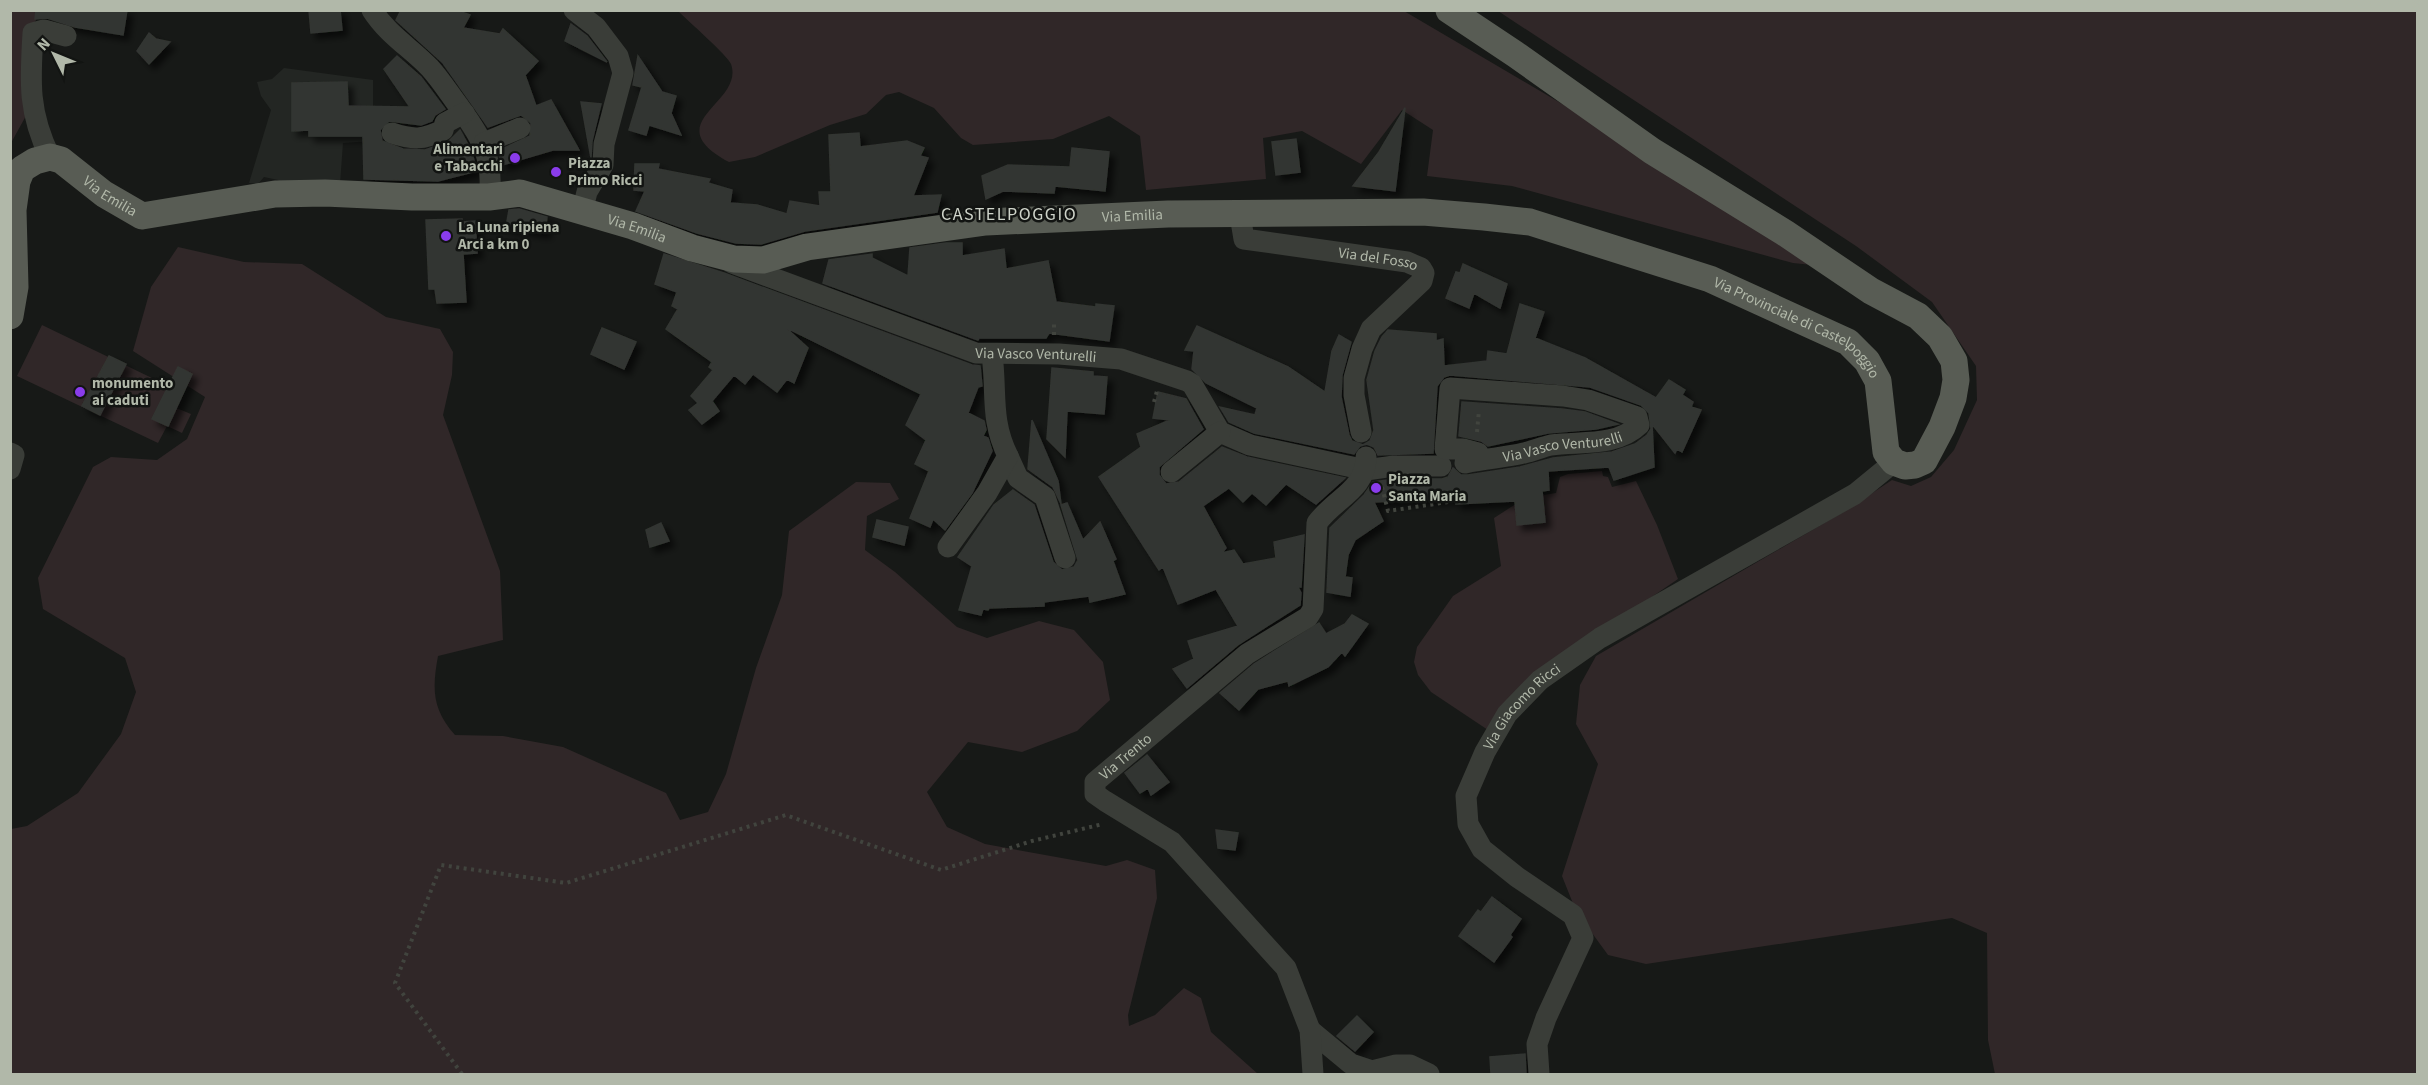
<svg xmlns="http://www.w3.org/2000/svg" width="2428" height="1085" font-family="'Source Sans 3',sans-serif">
<style>
.built{fill:#232623}
.green{fill:#302728}
.building{fill:#323532;stroke:#323531;stroke-width:1.5;filter:url(#shadow)}
.lines{fill:none;stroke-linecap:round;stroke-linejoin:round}
.path{stroke:#41443e;stroke-width:4;stroke-dasharray:3 4.5;stroke-linecap:butt}
.minor{stroke:#3a3d38;stroke-width:21}
.major{stroke:#585c54;stroke-width:27}
.poi-dot{fill:#8a3ceb;stroke:#121412;stroke-width:2}
.labels{text-anchor:middle;dominant-baseline:central;stroke-width:5;stroke-linejoin:round;paint-order:stroke}
.poi-label{font-size:15px;font-weight:bold;fill:#b1b8a9;stroke:#121412;text-anchor:start}
.street-label{font-size:15px;fill:#b1b8a9;stroke:#121412}
.quarter-label{font-size:18px;letter-spacing:1.5px;fill:#cfd4ca;stroke:#121412}
</style>
<defs>
<filter id="shadow"><feDropShadow dx="5.5" dy="5.5" stdDeviation="3" flood-color="#0009"/></filter>
</defs>
<rect width="100%" height="100%" fill="#171917"/>
<!-- built -->
<path class="built" d="M284,68L373,80V141L343,143L340,184L280,183L278,180L264,177L258,184L249,183L271,110L261,96L257,82L272,79Z"/>
<!-- green -->
<path class="green" d="M11,11H43L24,36L27,114L11,143Z
M678,11H1404L1841,268L1793,263L1512,186L1427,176L1433,130L1402,110L1361,164L1302,131L1263,138L1266,179L1146,190L1140,136L1109,116L1053,139L973,145L961,138L934,108L899,92L886,95L866,114L830,125L755,157L729,162C655,122 745,104 731,64C728,56 687,20 678,11Z
M1498,11H2417V1074H1995L1988,1040L1987,933L1952,918L1646,964L1608,955L1576,911L1562,876L1598,764L1576,724L1580,685L1596,656L1845,511L1892,480L1911,486L1931,477L1954,450L1977,400L1976,366L1932,302L1856,246Z
M178,247L244,262L302,264L386,317L440,329L453,352L452,375L443,415L500,571L503,640L438,656C432,689 432,709 455,735L503,736L563,747L666,793L680,820L708,812L726,774L756,668L782,595L789,531L856,482L890,483L899,499L867,516L865,550L895,572L957,627L987,638L1039,621L1074,630L1103,662L1110,700L1077,731L1022,752L968,742L927,792L947,827L985,844L1106,866L1127,860L1155,870L1157,898L1128,1015L1129,1026L1155,1015L1184,988L1201,998L1211,1032L1258,1074H11V829L27,826L78,793L121,734L136,692L125,658L43,609L38,578L93,467L111,457L157,460L187,439L205,397L133,351L151,287Z
M42,325L181,392L174,407L191,414L182,433L167,426L158,443L17,376Z
M1602,471L1603,476L1608,477L1612,487L1636,481L1657,525L1678,579L1541,673L1488,730L1431,692L1418,675L1414,662L1417,647L1453,596L1501,566L1494,518L1525,498L1556,493L1560,477L1568,474Z"/>
<!-- building -->
<path class="building" d="M36,10H127L123,35L75,27L47,18L35,19Z
M309,10H340L342,30L311,33Z
M401,10H456L470,15L463,28L500,34L503,29L538,61L525,75L536,106L551,100L579,150H553L502,165L498,151L530,136L531,123L521,115L488,127L443,63L396,20Z
M571,24L587,36L607,62L565,41Z
M149,33L156,39L170,42L149,64L137,51Z
M397,56L421,77L445,109L435,115L432,121L421,125L389,121L380,130L382,141L403,149L425,150L448,142L460,130L471,150L477,171L438,181L364,179L363,136H309V130L292,131V83L347,82L348,106L410,107L384,69Z
M638,56L662,92L676,96L671,113L681,135L649,125L646,135L629,130L642,87L633,85Z
M581,102L601,104L592,141L591,158Z
M1405,108L1395,191L1353,186L1379,152Z
M859,133L860,147L907,141L924,148L920,156L928,158L913,196L941,195L937,212L805,231L761,244L736,243L697,233L636,211L645,191L634,190L635,164H659L658,169L710,179L708,183L732,190L730,203L757,205L787,214L790,201L820,206L819,192H831L829,135Z
M1296,139L1300,172L1276,175L1272,142Z
M1072,148L1109,152L1105,191L1055,186L1054,193L1003,191L986,199L982,176L1008,165L1070,167Z
M519,209L547,217L545,233L506,227L509,210Z
M462,219V222L475,221L477,253L463,254L466,302L437,303L435,289H429L426,220Z
M946,243H962V256L1004,249L1006,269L1048,261L1056,302L1096,307V304L1114,306L1109,341L1049,333L1046,338H979L978,340L823,283L829,260L872,254V258L908,276L910,248Z
M664,254L724,273L972,365L980,366L982,386L978,387L968,413L984,421L986,430L983,436L988,438L992,451L972,493L945,530L933,519L930,527L910,518L929,471L915,464L926,440L906,425L921,394L785,327L808,348L794,383L787,379L777,392L753,374L745,384L734,375L712,401L719,411L702,424L689,410L698,403L691,396L713,370L709,367L712,362L666,329L678,309L672,306L677,292L655,284Z
M1463,264L1507,284L1500,308L1474,293L1469,308L1446,298L1456,272L1460,273Z
M1520,304L1544,312L1535,338L1585,358L1656,398L1669,380L1685,390L1682,395L1693,402L1691,407L1701,410L1682,452L1677,449L1675,453L1652,424L1654,467L1614,480L1609,467L1548,471L1549,490L1542,491L1545,522L1517,525L1515,501L1456,504V498L1374,502L1383,521L1355,540L1348,555L1345,577L1352,578L1350,596L1327,592L1330,528L1364,495L1373,482L1395,479H1442L1448,477L1453,468L1461,475H1468L1520,467L1553,458L1612,452L1635,444L1647,435L1651,429L1649,413L1641,405L1590,387L1450,375L1444,377L1437,386L1433,453L1378,455L1374,447L1367,444L1360,446L1354,454L1254,433L1229,422L1220,407L1255,415L1257,408L1206,383L1192,369L1194,351L1185,350L1197,326L1288,367L1325,392L1332,351L1339,335L1351,342L1342,375L1341,397L1349,435L1352,441L1363,445L1370,441L1374,430L1367,380L1375,351L1382,337L1388,330L1436,334V341L1443,339L1444,366L1487,361L1488,351L1507,354Z
M602,328L636,342L624,369L591,354Z
M109,356L126,364L100,415L82,406Z
M178,367L192,374L168,426L152,419Z
M1052,368L1093,372V376L1107,377L1104,414L1067,411L1065,457L1047,439Z
M1158,392L1186,399L1203,429L1159,467V475L1166,484L1179,482L1222,447L1247,457L1345,478L1316,504L1286,484L1266,505L1252,493L1243,502L1229,488L1203,506L1226,548L1222,553L1234,550L1243,564L1276,558L1274,542L1304,535L1301,587H1298L1301,593L1300,605L1239,644L1187,688L1173,669L1194,659L1188,641L1238,626L1216,589L1178,604L1163,567L1159,570L1099,477L1141,447L1137,434L1170,420L1153,418Z
M1462,402L1562,409L1585,412L1618,424L1596,429L1548,433L1488,446L1481,441L1459,436Z
M1032,420L1058,481L1061,504L1053,487L1028,469Z
M1013,490L1034,505L1053,562L1062,570L1074,567L1078,560L1061,505L1067,503L1083,540L1100,522L1116,559L1113,561L1125,594L1090,602L1089,596L1044,602V606L989,608L988,610L983,609L981,615L959,610L972,566L958,557L994,505Z
M877,520L908,527L904,545L873,537Z
M661,523L669,541L650,547L646,530Z
M1352,615L1368,624L1345,656L1342,652L1328,667L1289,686L1288,681L1258,689L1239,710L1220,693L1254,664L1319,623L1326,634L1345,624Z
M1147,755L1169,782L1151,795L1148,788L1140,793L1125,773Z
M1216,830L1238,833L1235,850L1218,848Z
M1492,897L1521,919L1510,935L1512,937L1494,962L1459,936L1478,910L1481,912Z
M1357,1016L1373,1032L1355,1051L1337,1036Z
M1525,1054L1526,1074H1491L1490,1057Z"/>
<g class="lines">
<!-- path -->
<path class="path" d="M1054,335V324
M1154,402L1157,391
M1477,432L1479,410
M1382,487L1388,511L1448,502
M462,1074L395,983L441,865L566,883L786,815L941,870L1032,841L1103,824"/>
<!-- minor -->
<g class="minor">
<path d="M372,10C388,35 411,48 430,68C439,78 447,90 455,101C478,132 495,156 489,197"/>
<path d="M574,10L596,27L618,56L623,73L604,144L603,165L587,192L582,212"/>
<path d="M392,133C413,140 423,140 443,130L445,123L464,113"/>
<path d="M484,143L520,128"/>
<path d="M50,157C28,112 30,82 33,33L44,30L66,36"/>
<path id="s1" d="M1240,215L1244,239L1407,262L1421,268L1424,273L1422,281L1371,329L1362,349L1354,378V395L1361,432"/>
<path id="s2" d="M732,263L976,353L1059,354L1121,359L1187,381L1192,384L1220,432L1250,445L1366,470L1394,466H1441"/>
<path d="M10,453L14,455L10,469"/>
<path d="M1008,456L1018,478L1045,497L1065,558"/>
<path id="s3" d="M1465,463C1485,458 1505,458 1524,453C1533,451 1542,447 1551,445C1581,441 1616,447 1639,425L1637,417L1588,400L1563,396L1450,388L1445,449H1463L1478,453L1479,459"/>
<path d="M1171,472L1220,432"/>
<path d="M948,547L987,493L1008,456C990,420 997,392 992,354"/>
<path d="M1310,1030L1351,1064L1372,1071L1396,1065H1410L1429,1074"/>
<path id="s4" d="M1313,1074L1310,1030L1286,968L1172,842L1105,801L1095,794V782L1247,654L1308,617L1313,609L1317,523C1335,498 1366,490 1366,457"/>
<path id="s5" d="M1539,1074L1537,1044L1546,1018L1583,938L1573,915L1517,877L1482,849L1468,824L1466,796L1485,752L1507,714L1540,680L1600,638L1855,494L1894,462"/>
</g>
<!-- major -->
<path class="major" id="s6" d="M10,316L15,287L13,210L17,181L22,169L35,161L50,157L61,160L104,194L142,216L275,194L325,193L412,197H489L520,193L633,226L692,248L734,259L763,260L807,247L986,222L1168,214L1423,212L1484,217L1530,222L1710,279L1848,342L1867,361L1878,381L1886,452L1894,462L1905,466L1915,465L1924,461L1942,427L1953,398L1956,380L1954,361L1940,337L1918,316L1871,291L1785,233L1652,151L1515,54L1449,10"/>
</g>
<!-- markers -->
<g class="poi-dot">
<circle cx="515" cy="158" r="6"/>
<circle cx="556" cy="172" r="6"/>
<circle cx="446" cy="236" r="6"/>
<circle cx="80" cy="392" r="6"/>
<circle cx="1376" cy="488" r="6"/>
</g>
<g class="labels">
<!-- poi labels -->
<g class="poi-label">
<text x="503" y="149" text-anchor="end">Alimentari<tspan x="503" dy="17">e Tabacchi</tspan></text>
<text x="568" y="163">Piazza<tspan x="568" dy="17">Primo Ricci</tspan></text>
<text x="458" y="227">La Luna ripiena<tspan x="458" dy="17">Arci a km 0</tspan></text>
<text x="92" y="383">monumento<tspan x="92" dy="17">ai caduti</tspan></text>
<text x="1388" y="479">Piazza<tspan x="1388" dy="17">Santa Maria</tspan></text>
</g>
<!-- street labels -->
<g class="street-label">
<text stroke="none"><textPath href="#s6" startOffset="252">Via Emilia</textPath></text>
<text stroke="none"><textPath href="#s6" startOffset="1296">Via Emilia</textPath></text>
<text stroke="none"><textPath href="#s6" startOffset="792">Via Emilia</textPath></text>
<text stroke="none"><textPath href="#s1" startOffset="160">Via del Fosso</textPath></text>
<text stroke="none"><textPath href="#s6" startOffset="1984">Via Provinciale di Castelpoggio</textPath></text>
<text stroke="none"><textPath href="#s2" startOffset="320">Via Vasco Venturelli</textPath></text>
<text stroke="none"><textPath href="#s3" startOffset="99">Via Vasco Venturelli</textPath></text>
<text stroke="none"><textPath href="#s5" startOffset="447">Via Giacomo Ricci</textPath></text>
<text stroke="none"><textPath href="#s4" startOffset="423">Via Trento</textPath></text>
</g>
<!-- quarter labels -->
<g class="quarter-label">
<text x="1009" y="214">CASTELPOGGIO</text>
</g>
</g>
<!-- border -->
<rect width="2428" height="1085" fill="none" stroke="#b1b8a9" stroke-width="24"/>
<!-- north arrow -->
<g transform="translate(54 54) rotate(313)" stroke="#121412" stroke-width="4.5" paint-order="stroke">
<path d="M0-4.5L10 22L0 15L-10 22Z" fill="#b1b8a9"/>
<text y="-9" font-size="16" font-weight="bold" text-anchor="middle" fill="#b1b8a9">N</text>
</g>
</svg>
